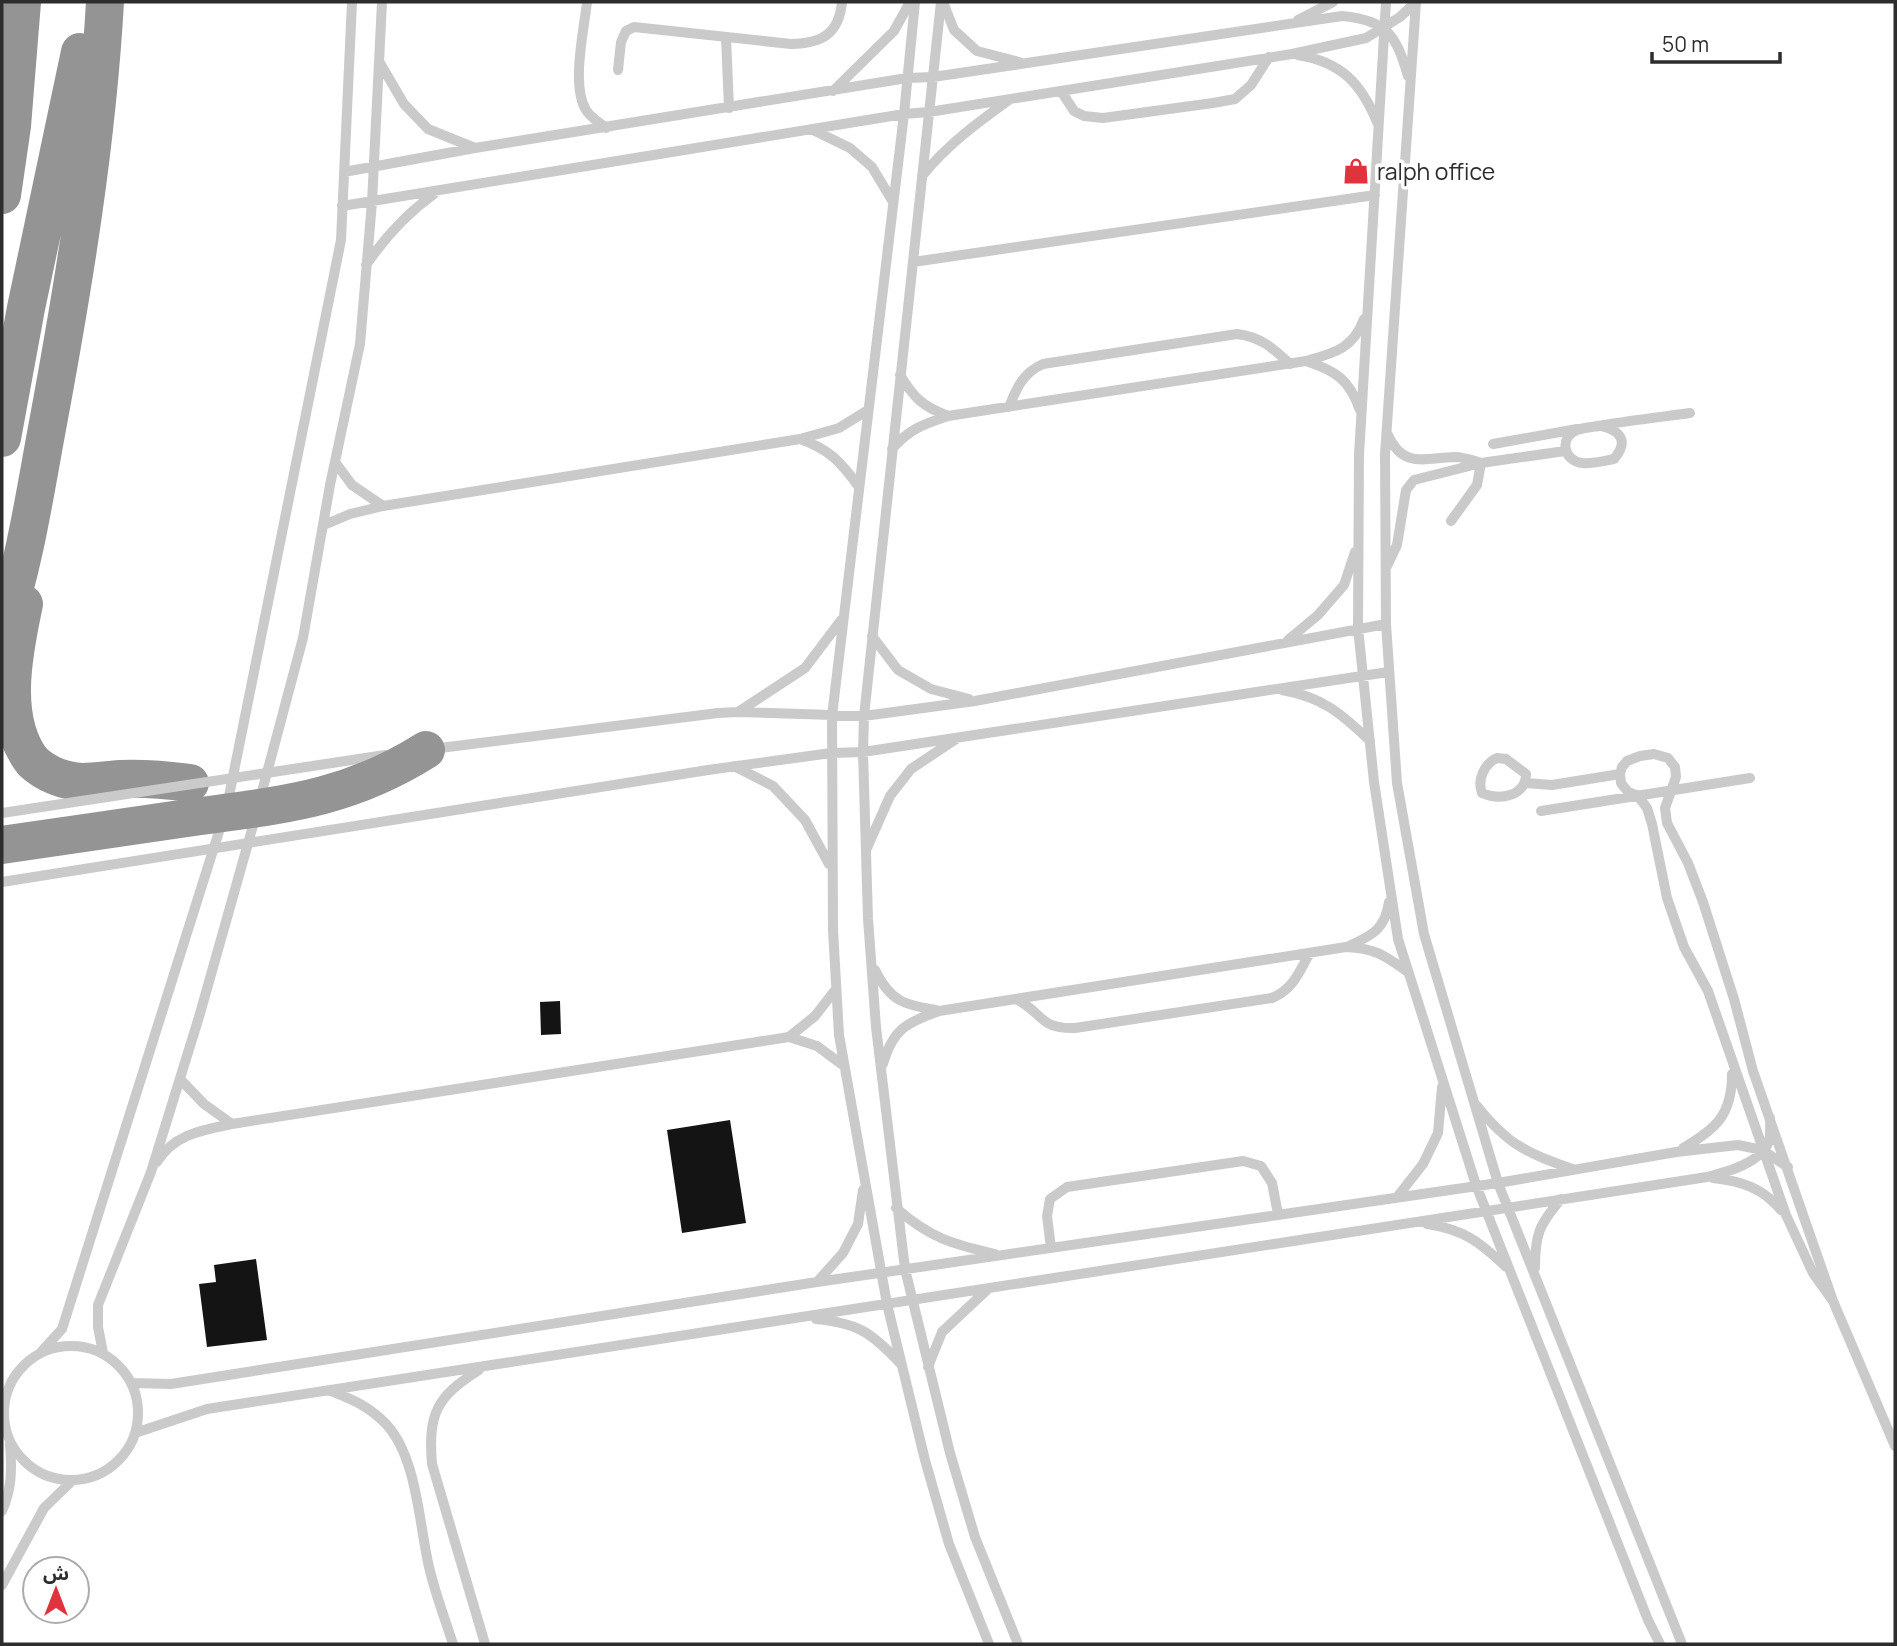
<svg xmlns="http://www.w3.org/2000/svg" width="1897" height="1646" font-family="Manrope,'Noto Sans Arabic',sans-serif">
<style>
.building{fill:#141414}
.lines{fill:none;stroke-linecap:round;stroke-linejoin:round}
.service{stroke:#cacaca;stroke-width:10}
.motorway{stroke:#949494;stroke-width:38}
.service-bridge{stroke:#cacaca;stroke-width:10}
.motorway-bridge{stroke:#949494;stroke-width:38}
.labels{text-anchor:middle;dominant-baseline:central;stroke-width:7;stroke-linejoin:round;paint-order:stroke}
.poi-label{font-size:23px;fill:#2d2d2d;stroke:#fff;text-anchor:start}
</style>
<rect width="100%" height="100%" fill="#fff"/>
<!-- building -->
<path class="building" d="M560,1001L561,1034L541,1035L540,1002Z
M730,1120L746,1223L682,1233L667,1130Z
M256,1259L267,1340L207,1347L199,1284L216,1282L214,1265Z"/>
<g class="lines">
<!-- service -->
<path class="service" d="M587,2C584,30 571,86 586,110C590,117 600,123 606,128
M915,2L904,114L832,716L833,930L839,1035L887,1304L925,1460L949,1544L989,1644
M941,2L864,716L863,752L868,919L876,1027L905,1269L950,1453L975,1537L1018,1644
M943,2L954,30L977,51L1019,62
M1386,2L1359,455L1358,628L1374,782L1398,939L1476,1185L1648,1620L1660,1644
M1416,2L1385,454L1386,624L1397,783L1424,934L1498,1183L1682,1644
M1298,20L1333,2
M726,37L729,108
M1298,55C1341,62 1361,83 1377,122
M380,63L404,104L428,129L475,148
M618,70L621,42L626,31L634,27L791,44C822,43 839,34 842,2
M833,91L894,31L910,2
M1061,91L1074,111L1084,116L1103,118L1213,103L1235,99L1251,85L1269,57
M811,129L850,148L872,167L893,202
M344,172L475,148L907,78L933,77L1342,16C1387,20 1396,35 1408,76
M922,176C947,145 977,123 1009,100
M342,206L904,114L929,112L1292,54L1366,38L1400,17L1416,2
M913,262L1375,195
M366,265C386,236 406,214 434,194
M1306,361C1336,371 1349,379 1360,410
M900,375C914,398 922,406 948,416
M1009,407C1017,387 1023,373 1043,364L1237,334C1261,337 1273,348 1290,364
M1601,426C1621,431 1629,441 1614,459C1604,461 1592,464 1582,463C1563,461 1559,437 1577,430C1586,427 1595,427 1604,425C1633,420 1661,417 1690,413
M800,439C829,449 841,462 859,487
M1493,444L1577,429
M892,449C909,429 924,424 948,416L1306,361C1334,353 1353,349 1364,319
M335,462L352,485L383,506
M1451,521L1477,485L1481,463L1565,451
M324,525L350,514L383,506L800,439L839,428L868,410
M1387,566L1397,545L1406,490L1414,480L1481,463C1472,460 1464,457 1454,457C1425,458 1403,469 1388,435
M872,636L898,670L931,689L969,699
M1288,640L1318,615L1344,585L1355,552
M1282,690C1322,697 1341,713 1370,741
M738,712L805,668L842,619
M718,713L738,712L864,716L975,701L1386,624
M1497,758L1506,759L1526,774C1526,796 1500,801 1482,793C1477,780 1484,764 1497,758Z
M734,766L773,786L805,820L829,864
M708,770L831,753L863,752L1388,672
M1526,783L1552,785L1620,774
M260,799L303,638L330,485L360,344L372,202L382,2
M227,806L341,240L352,2
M1541,811L1750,778
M867,848L890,796L911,769L956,739
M1349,946C1373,935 1385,929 1389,902
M875,970C890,1001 904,1005 936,1010
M1016,999C1044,1013 1038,1029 1075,1028L1272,998C1294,989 1299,971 1310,953
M789,1037L815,1016L836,989
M883,1064C893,1029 906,1023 939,1011L1346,947C1377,949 1384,955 1408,972
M180,1079L204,1104L232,1124
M1477,1106C1509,1146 1526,1152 1572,1169
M1683,1148C1716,1129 1732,1115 1732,1074
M157,1162C174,1134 203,1130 232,1124L789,1037L817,1046L844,1066
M1713,1178C1741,1181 1763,1188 1781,1210
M1398,1196L1423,1164L1438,1133L1442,1087
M896,1208C930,1238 952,1244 995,1254
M1427,1224C1463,1229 1480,1242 1506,1267
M1051,1248L1047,1216L1050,1199L1067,1187L1243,1161L1261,1166L1272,1183L1278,1214
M1535,1268C1535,1234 1539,1225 1561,1199
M817,1282L843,1253L858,1224L863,1190
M1833,1301L1813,1273L1786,1215L1708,991L1684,947L1667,898L1652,824L1647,808L1638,796L1628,792L1621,783L1620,774L1622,767L1627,761L1640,756L1654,754L1668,758L1675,767L1676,777L1665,808L1667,823L1688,863L1703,902L1734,999L1753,1071L1833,1301L1895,1446
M816,1319C858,1323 872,1333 900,1363
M4 1413a67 67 0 1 1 134 0a67 67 0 1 1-134 0Z
M41,1352L62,1329L222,822
M103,1353L98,1327V1305L151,1172L199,1017L256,815
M928,1367L942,1332L989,1288
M479,1370C436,1397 428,1414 432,1464L485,1644
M132,1383L171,1384L817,1282L1498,1183L1676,1152L1738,1145L1762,1150L1788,1167
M331,1391C353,1400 369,1406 386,1424C417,1457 419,1524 429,1567C435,1593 445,1619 453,1644
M135,1433L207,1409L1707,1177C1727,1172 1761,1163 1769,1141C1771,1134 1770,1125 1770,1118
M2,1511C12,1489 12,1469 10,1444
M2,1585L44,1508L73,1480"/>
<!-- motorway -->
<path class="motorway" d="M2,195L12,126L22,2
M2,438L26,308L80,52
M24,604C13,655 0,721 33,762C46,774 64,781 82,782C95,782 107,780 120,779C143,778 167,780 190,783
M2,630C25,563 35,492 48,423C74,283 97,143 105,2"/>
<!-- service-bridge -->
<path class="service-bridge" d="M432,749L718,713
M2,813L385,755
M2,882L708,770"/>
<!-- motorway-bridge -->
<path class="motorway-bridge" d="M2,845C64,836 125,827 187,818C279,805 345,801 426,750"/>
</g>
<!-- icons -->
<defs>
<g id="shop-bare" transform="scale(2.1)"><path d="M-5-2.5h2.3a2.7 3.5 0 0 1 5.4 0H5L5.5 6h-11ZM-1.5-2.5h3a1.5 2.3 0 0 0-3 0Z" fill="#df343e" stroke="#fff" stroke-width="2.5" paint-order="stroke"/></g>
</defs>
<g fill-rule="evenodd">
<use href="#shop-bare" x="1356" y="171"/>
</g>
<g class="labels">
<!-- poi labels -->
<g class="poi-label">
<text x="1377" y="171">ralph office</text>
</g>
</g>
<!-- border -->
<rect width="1897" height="1646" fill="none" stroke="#2d2d2d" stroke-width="7"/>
<!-- north arrow -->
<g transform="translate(56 1590)"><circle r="33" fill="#ffffff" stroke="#ababab" stroke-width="2"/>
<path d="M0-5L12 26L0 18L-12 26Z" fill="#df343e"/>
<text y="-10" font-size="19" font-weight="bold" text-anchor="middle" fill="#2d2d2d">ش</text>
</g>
<!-- scale -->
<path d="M1652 52v10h128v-10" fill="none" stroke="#2d2d2d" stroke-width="3.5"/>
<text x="1662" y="52" font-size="21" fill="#2d2d2d" stroke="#ffffff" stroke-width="5" paint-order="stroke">50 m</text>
</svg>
